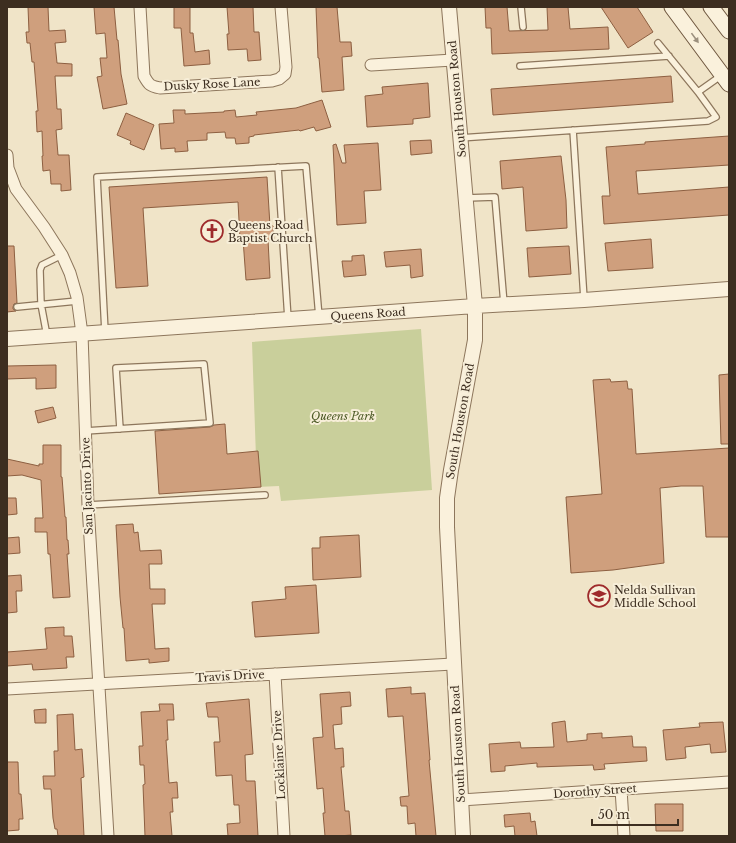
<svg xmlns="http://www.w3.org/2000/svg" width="736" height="843" font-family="'Libre Baskerville',serif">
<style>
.green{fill:#c9cf9b}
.building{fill:#cf9f7d;stroke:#8d5f41}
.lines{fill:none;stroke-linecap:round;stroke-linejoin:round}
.service-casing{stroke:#8d765c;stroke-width:8}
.minor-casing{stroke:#8d765c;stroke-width:13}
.tertiary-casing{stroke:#8d765c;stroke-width:16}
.secondary-casing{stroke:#6f573f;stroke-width:17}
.service{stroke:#faf1dc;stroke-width:5.5}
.minor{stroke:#faf1dc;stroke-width:11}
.tertiary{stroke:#faf1dc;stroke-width:14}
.secondary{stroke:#faf1dc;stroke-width:15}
.oneway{fill:#9c907e}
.labels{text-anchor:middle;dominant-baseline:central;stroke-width:4;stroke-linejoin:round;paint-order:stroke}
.street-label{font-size:11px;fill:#3d2e20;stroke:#f7eed8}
.poi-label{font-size:11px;fill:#3d2e20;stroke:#f7eed8;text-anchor:start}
.park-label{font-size:11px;font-style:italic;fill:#4d5a26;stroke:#f7eed8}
</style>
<rect width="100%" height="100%" fill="#f0e4c8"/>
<!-- green -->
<path class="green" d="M421,329L432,490L281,501L279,486L257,487L252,342Z"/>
<!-- building -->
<path class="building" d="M28,7H48L49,31L65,30L66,42L55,43L57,63L72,64V76H55L57,109H61L62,129L56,130L58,155H69L71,190L61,191V184H51L50,170L43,171L42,156H43L42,131L37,132L36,111H38L34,62H32L30,43H27L26,32H29Z
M94,7H114L117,40H118L121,74L127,104L103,109L97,77L102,76L100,58H107L105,33L96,34Z
M174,7H190V33H193L195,52L209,50L210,64L184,66L181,28H174Z
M227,7H253L254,32H259L261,60L248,61L247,49L228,50L227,34H229Z
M316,7H337L340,42H351L352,56L342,57L344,90L322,92L319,58H318Z
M485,7H507L509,31L548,30L547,7H568L570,29L608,27L609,49L492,54L491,28H486Z
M601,7H637L653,32L628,48Z
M671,76L673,102L493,115L491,89Z
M428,83L430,117L413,119V124L367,127L365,96L383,94L382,87Z
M322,100L331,127L316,131L314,127L300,131L299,130L254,135V136L249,137V143L236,144L235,138H226L225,132L207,133V140L187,141L188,151L175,152V148L161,149L159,124L174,123L173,110H185V114L224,112V111L235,110L236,117L257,115L256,112L296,108Z
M126,113L154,125L144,150L130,144L131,141L117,135Z
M729,136V165L636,171L638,194L729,187V215L604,224L602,196H610L606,147L645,144V142Z
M431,140L432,153L411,155L410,141Z
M378,143L381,190L364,191L366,223L337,225L333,145L336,144L342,163H346L344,145Z
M561,156L566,200L567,228L526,231L523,187L502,189L500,161Z
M267,177L270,226H273L274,240H268L270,278L246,280L243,239H240L238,202L143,208L148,286L116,288L109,187Z
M651,239L653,268L608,271L605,243Z
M7,246H14L17,303L14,304L13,307V309L16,311L7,312Z
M569,246L571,274L529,277L527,248Z
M421,249L423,276L411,278L410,265L386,267L384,252Z
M364,255L366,275L344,277L342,261H352V256Z
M56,365V388L36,389V378L7,379V366Z
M729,374V444H721L719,375Z
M610,379L611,382L627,381L628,389H632L636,454L729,448V537H706L703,486H681L660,488L664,563L613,570L571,573L566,497L602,494L593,380Z
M53,407L56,418L38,423L35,411Z
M225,424L227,454L258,451L261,487L159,494L155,431L210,427L214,425Z
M43,445H61V477H62L65,517H66L67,540H68L69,554H67L70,597L53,598L50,554H48L47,532H35V518H43L41,480L22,475L7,476V459L39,466V464H43Z
M7,498H16L17,514L7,515Z
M133,524L134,533L138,532L140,551L161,550L162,564H149L150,589H165V604H152L155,649L169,648V661L149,663V659L126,661L124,628H123L120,597L116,525Z
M359,535L361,577L313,580L312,548H320V537Z
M19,537L20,553L7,554V538Z
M21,575L22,591H16L17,612L7,613V576Z
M316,585L319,633L255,637L252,602L286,599L285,587Z
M64,627V636H72L74,657H66L67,668L33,670L32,664L7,666V652L47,649L45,628Z
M411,687V694L425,693L430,760H429L436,836H416L415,823L408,824L407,806H401L400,797L409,796L403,716L388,717L386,689Z
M350,692L351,706L341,707L342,724L333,725L335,749L343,748L344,767H341L345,811H349L351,835L339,836H325L323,813H325L323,788L317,789L313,738L323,737L320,694Z
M249,699L253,754L245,755L246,781H255L258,836H228L227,824L240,823L239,805H234L232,775L216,776L214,742H220L218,717H208L206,703Z
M159,704H173L174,720H167L168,740H166L169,783L177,782L178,798H172L173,812H170L172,836H145L143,785L145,784L144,765H140L139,746H143L141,712L160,711Z
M46,709V723H35L34,710Z
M73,714L75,750L82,749L84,777L81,778L84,836H58L57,829H55L53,818L51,789H44L43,776H55L54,751H58L57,715Z
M565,721L567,742L587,740V734L602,733V738L632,736L633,747H646L647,761L604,764L605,769L594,770L593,765L537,767V763L505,766V771L491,772L489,744L520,742L521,748L554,747L552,723Z
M723,722L726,752L711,753L710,744L685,747L686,758L666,760L663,730L700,727L699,723Z
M7,762H18L19,794H21L23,819H19V830L7,831Z
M655,804H683V831H656Z
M530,813L531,822L535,821L537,836H515L514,826L505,827L504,815Z"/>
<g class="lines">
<!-- service casing -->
<g class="service-casing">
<path id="service" d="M521,7L523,27
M520,66L669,56
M698,92L722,75
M573,130L584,299
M460,138L708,121L716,117L698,92L658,43
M278,167L288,319
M466,198L495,197L504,304
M17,307L77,301
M105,332L97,177L306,166L319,317
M47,336L41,304L40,270L42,265L62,255
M85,431L210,423L204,364L116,368L120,429
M88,505L265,495"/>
</g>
<!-- minor casing -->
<g class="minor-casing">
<path id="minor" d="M140,7L144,76C149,85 150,86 160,88L272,81L279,79L285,74L286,67L281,7
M371,65L453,60
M7,155L8,168L16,189L44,227L62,255L70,273L77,297L82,334L88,505L108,836
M275,674L284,836
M7,689L453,664
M621,789L624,836
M461,800L729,782"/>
</g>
<!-- tertiary casing -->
<g class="tertiary-casing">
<path id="tertiary" d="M449,7L475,306V340L451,470L447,498V527L463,836
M7,339L475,306L584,300L729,289"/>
</g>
<!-- secondary casing -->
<g class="secondary-casing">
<path id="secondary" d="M672,7L729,84
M711,7L729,31"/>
</g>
<!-- service -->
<use href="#service" class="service"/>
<!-- minor -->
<use href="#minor" class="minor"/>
<!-- tertiary -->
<use href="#tertiary" class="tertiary"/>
<!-- secondary -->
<use href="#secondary" class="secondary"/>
</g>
<!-- one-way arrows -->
<defs><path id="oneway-solid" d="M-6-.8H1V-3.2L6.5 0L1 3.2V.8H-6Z"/></defs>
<use class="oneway" href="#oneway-solid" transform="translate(695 38) rotate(54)"/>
<!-- icons -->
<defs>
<g id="church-ring" transform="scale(1.15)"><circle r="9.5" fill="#f7eed8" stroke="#9e2a2b" stroke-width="1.5"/><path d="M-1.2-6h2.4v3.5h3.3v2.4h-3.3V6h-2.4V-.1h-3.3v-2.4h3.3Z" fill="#9e2a2b"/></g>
<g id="school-ring" transform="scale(1.15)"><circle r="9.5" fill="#f7eed8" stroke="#9e2a2b" stroke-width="1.5"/><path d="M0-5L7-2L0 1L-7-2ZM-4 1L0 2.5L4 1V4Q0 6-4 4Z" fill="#9e2a2b"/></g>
</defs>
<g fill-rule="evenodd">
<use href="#church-ring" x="212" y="231"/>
<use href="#school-ring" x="599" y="596"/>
</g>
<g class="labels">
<!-- street labels -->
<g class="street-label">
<text transform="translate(212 84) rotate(-3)">Dusky Rose Lane</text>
<text transform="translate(457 99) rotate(-95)">South Houston Road</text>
<text transform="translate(368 314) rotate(-4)">Queens Road</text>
<text transform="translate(460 421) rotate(-80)">South Houston Road</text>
<text transform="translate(87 486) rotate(-92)">San Jacinto Drive</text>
<text transform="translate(230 676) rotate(-3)">Travis Drive</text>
<text transform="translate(458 744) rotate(-93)">South Houston Road</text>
<text transform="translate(279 755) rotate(-93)">Locklaine Drive</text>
<text transform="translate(595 791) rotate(-4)">Dorothy Street</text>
</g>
<!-- poi labels -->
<g class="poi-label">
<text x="228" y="225">Queens Road<tspan x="228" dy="13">Baptist Church</tspan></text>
<text x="614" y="590">Nelda Sullivan<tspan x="614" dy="13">Middle School</tspan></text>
</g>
<!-- park labels -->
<g class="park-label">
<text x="343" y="416">Queens Park</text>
</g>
</g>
<!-- border -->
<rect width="736" height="843" fill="none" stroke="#3d2e20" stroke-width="16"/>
<!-- scale -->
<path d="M592 819v6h86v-6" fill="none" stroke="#3d2e20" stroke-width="2"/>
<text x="598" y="819" font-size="12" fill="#3d2e20" stroke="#f7eed8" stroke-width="3" paint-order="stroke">50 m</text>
</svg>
